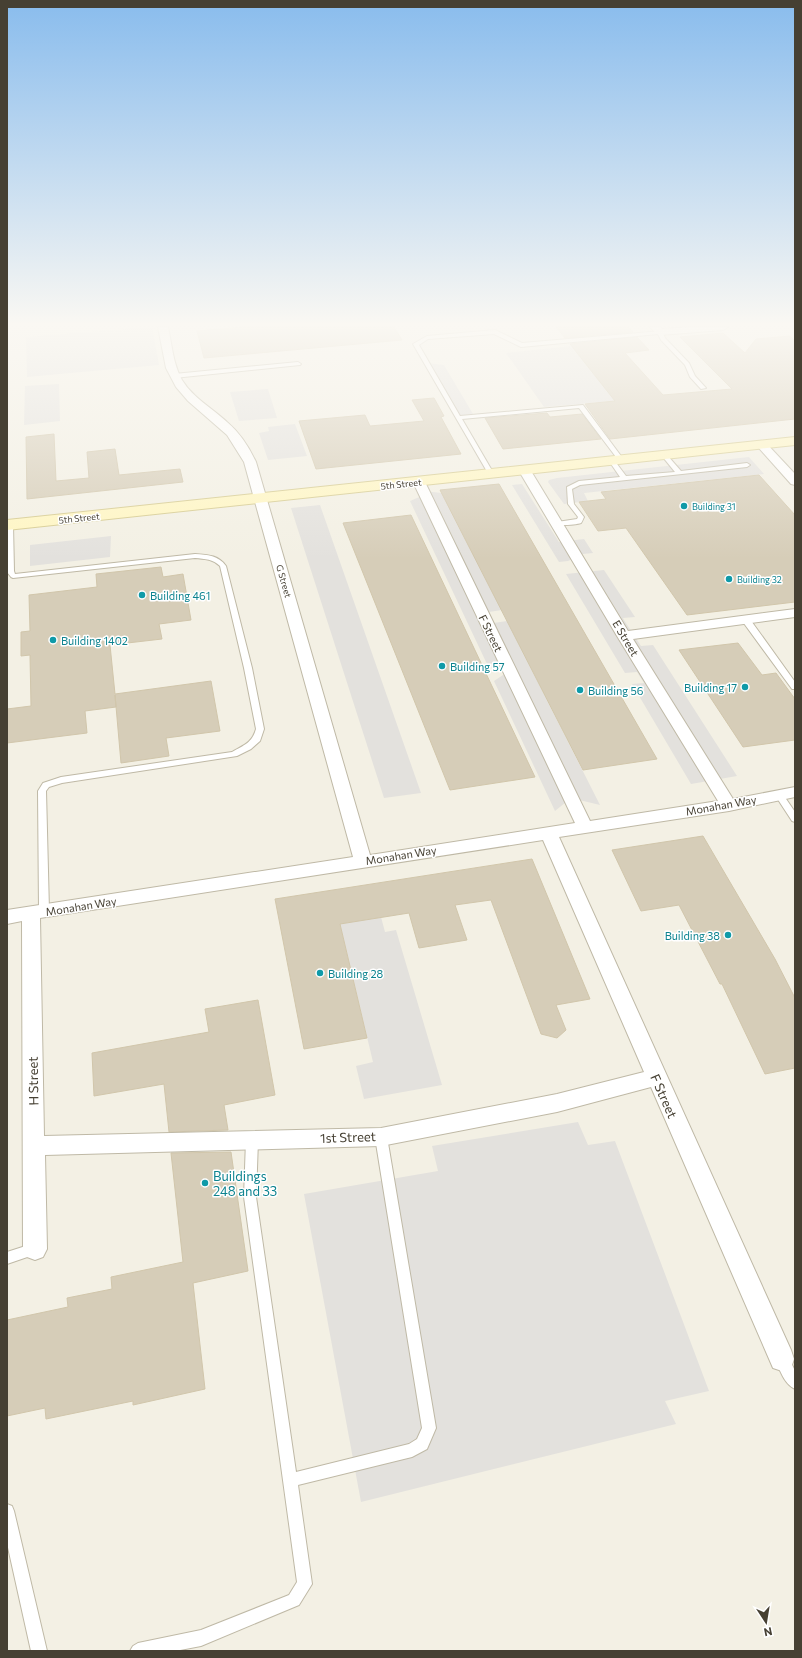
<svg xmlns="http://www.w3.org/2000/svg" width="802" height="1658" font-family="Commissioner,sans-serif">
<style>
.parking{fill:#e3e1dd}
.building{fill:#d6cdb8;stroke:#d1c6ab}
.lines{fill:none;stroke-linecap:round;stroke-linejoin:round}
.lane-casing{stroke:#bfb9a6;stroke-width:2}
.street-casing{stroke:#bfb9a6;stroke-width:2}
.secondary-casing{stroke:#d6cb90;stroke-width:2}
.lane{fill:#fff;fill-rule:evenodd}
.street{fill:#fff;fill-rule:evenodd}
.secondary{fill:#fff6c2;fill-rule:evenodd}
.culture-dot{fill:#0f9aa8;stroke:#fff;stroke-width:1.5}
.labels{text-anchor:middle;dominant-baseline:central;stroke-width:3;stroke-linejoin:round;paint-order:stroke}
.far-street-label{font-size:9px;fill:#464033;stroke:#fff}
.far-culture-label{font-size:9px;fill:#0d838f;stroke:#fff;text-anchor:start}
.culture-label{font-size:11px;fill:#0d838f;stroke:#fff;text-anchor:start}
.street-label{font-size:11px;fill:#464033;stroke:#fff}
.near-street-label{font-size:13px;fill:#464033;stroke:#fff}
.near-culture-label{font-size:13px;fill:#0d838f;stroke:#fff;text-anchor:start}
</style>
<rect width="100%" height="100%" fill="#f3f0e4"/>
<!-- parking -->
<path class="parking" d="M152,327L159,365L27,377L26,337Z
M572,346L615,401L544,407L506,353Z
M427,363L444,365L473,414L457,416Z
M59,384L60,421L24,425L25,386Z
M268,389L277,418L239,421L230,392Z
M295,424L307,456L268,460L259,433L269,431L268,427Z
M749,457L764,474L584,493L588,501L564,504L548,482L549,480L557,478Z
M522,484L559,542L584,539L593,553L583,554L568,561L559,562L512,485Z
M423,491L442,493L502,610L482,613L487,624L507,621L600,805L571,798L555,811L494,681L509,671L505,662L487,664L410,501L424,495Z
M320,505L421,793L384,798L291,508Z
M111,536L110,557L30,566V545Z
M604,570L635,617L623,618L624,620L641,646L653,645L737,776L691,784L632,684L644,683L637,672L625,673L566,574Z
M381,917L385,932L396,930L442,1085L364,1099L356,1066L373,1062L340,924Z
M578,1122L588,1145L615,1141L709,1391L665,1401L676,1424L361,1502L304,1194L438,1171L432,1146Z"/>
<!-- building -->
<path class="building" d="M243,327H394L402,340L204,358L197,331Z
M556,327H628L633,332L565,338Z
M723,333L745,353L756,339L790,336L795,341V419L610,439L585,404L615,401L570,344L637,337L649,350L625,353L663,395L732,389L680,337Z
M434,398L444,416L441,417L461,454L316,469L299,421L365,415L370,426L424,421L412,400Z
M547,413L550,417L582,414L601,439L503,449L485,418Z
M54,434L56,481L89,478L87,452L115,449L119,475L180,469L183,482L27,499L26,437Z
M759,475L795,515V602L687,615L626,528L598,531L579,502L606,499L601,492Z
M499,484L657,759L583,770L440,490Z
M411,515L535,777L450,790L343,523Z
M161,567L163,577L183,574L191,620L159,624L162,639L110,645L115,694L211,681L220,731L166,738L169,756L121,763L115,695L116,707L85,711L87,733L7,743V709L31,706L30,655L21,656V632L30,631L29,595L97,587L96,574Z
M738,643L762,675L776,673L795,699V740L743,747L679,650Z
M703,836L775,959L795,998V1068L765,1074L722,984H720L679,905L641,911L612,850Z
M532,859L590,999L556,1005L566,1030L557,1038L541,1034L491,900L455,905L467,940L419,948L409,913L340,924L367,1038L304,1049L275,899Z
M258,1000L275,1095L224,1105L228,1130L169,1132L164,1084L94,1096L92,1053L209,1032L205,1009Z
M231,1152L248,1271L193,1283L205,1389L133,1405V1401L46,1419L45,1408L7,1416V1320L68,1307L67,1298L112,1289L111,1277L183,1262L171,1153Z"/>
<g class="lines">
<!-- lane casing -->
<g class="lane-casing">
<path id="lane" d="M495,330L522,343L662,331L665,338L689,363L695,376L706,388L701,389L690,377L685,365L661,340L658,334L521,347L494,334L428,339L419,345L460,416L583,405L624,460L619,461L579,408L462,419L494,474L489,475L413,344L427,336Z
M298,362L301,364L300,365L174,378L171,376L174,374Z
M665,454L667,455L681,471L747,463L750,465L747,467L580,485L572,489L574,504L584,517C583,519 582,522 581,523C576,525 557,526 554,524L557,522L577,519L578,517L568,504L567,487L579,481L620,477L609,461L612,459L614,460L626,476L675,472L662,456Z
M10,523L13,525L14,571L15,574L195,554C208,555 218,555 226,566L252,668L264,729L260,741L251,749L237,756L62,783L49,787L46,791L49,911L47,913H41L39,911L38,791L43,783L61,777L232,752C244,745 252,743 256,729L244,668L220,566C213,559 205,559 195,558L13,578L11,577L7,572V525Z
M743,618H749L795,682V689H792L743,622Z
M779,792L782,793L795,812V822L792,821L775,795Z
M381,1132L385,1134L387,1137L436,1428L427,1449L412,1457L298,1485L312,1584L299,1605L201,1646L175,1651H130L133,1646L138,1643L201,1630L289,1595L297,1582L244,1197L246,1140L248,1137L252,1135L256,1137L258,1140L256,1197L296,1472L409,1444L417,1439L422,1428L375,1137L377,1134Z
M35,1243L39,1245L41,1249L39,1253L7,1264V1252Z
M782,1353L787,1354L795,1371V1389C784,1384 780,1370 775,1359L777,1354Z
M7,1504L12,1506L14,1511L47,1651H31L7,1543Z"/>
</g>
<!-- street casing -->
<g class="street-casing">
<path id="street" d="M158,327H168C172,345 173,364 182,380C193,398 212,408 227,422C240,433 249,447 256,462L370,855L575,823L413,482L415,479H423L425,482L590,821L718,801L617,636L519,471L521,468H529L531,471L628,631L795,609V617L633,639L733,799L795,787V797L729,811L559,837L791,1350L794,1359L791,1368L782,1371L773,1368L651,1087L557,1112L381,1146L45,1155L47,1249L43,1257L35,1260L27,1257L23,1249L22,921L7,924V910L353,857L244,462L227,435L188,401L176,387L166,368ZM543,840L644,1072L557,1094L381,1128L44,1136L40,918Z
M650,327H660L662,329L691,327H728L723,330L660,335L657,334Z
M762,442L766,443L795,474V485L791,484L758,447L756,445L758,443Z"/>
</g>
<!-- secondary casing -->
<g class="secondary-casing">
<path id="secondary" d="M795,437V445L7,530V520Z"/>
</g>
<!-- lane -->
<use href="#lane" class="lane"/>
<!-- street -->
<use href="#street" class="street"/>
<!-- secondary -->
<use href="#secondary" class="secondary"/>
</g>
<!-- sky -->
<linearGradient id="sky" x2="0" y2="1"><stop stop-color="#89bced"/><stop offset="0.58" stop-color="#faf8f3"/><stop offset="1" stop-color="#faf8f3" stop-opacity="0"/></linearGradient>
<rect width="802" height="559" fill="url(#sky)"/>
<!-- markers -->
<g class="culture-dot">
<circle cx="684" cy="506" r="4"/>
<circle cx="729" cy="579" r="4"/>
<circle cx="142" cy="595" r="4"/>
<circle cx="53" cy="640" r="4"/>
<circle cx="442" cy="666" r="4"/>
<circle cx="745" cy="687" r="4"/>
<circle cx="580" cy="690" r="4"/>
<circle cx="728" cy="935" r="4"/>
<circle cx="320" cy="973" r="4"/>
<circle cx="205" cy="1183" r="4"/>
</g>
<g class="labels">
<!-- far-street labels -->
<g class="far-street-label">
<text transform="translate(401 484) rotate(-6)">5th Street</text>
<text transform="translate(79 518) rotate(-6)">5th Street</text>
<text transform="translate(284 581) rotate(74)">G Street</text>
</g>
<!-- far-culture labels -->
<g class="far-culture-label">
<text x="692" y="506">Building 31</text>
<text x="737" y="579">Building 32</text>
</g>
<!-- culture labels -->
<g class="culture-label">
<text x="150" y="595">Building 461</text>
<text x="61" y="640">Building 1402</text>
<text x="450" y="666">Building 57</text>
<text x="737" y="687" text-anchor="end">Building 17</text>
<text x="588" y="690">Building 56</text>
<text x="720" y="935" text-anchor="end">Building 38</text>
<text x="328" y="973">Building 28</text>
</g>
<!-- street labels -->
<g class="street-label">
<text transform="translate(491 633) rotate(64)">F Street</text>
<text transform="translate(626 638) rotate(59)">E Street</text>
<text transform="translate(721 805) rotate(-10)">Monahan Way</text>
<text transform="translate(401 855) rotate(-9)">Monahan Way</text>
<text transform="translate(81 906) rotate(-9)">Monahan Way</text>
</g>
<!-- near-street labels -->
<g class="near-street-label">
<text transform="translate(33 1081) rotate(-91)">H Street</text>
<text transform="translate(664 1096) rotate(66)">F Street</text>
<text transform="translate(348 1137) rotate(-2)">1st Street</text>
</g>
<!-- near-culture labels -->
<g class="near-culture-label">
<text x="213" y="1176">Buildings<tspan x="213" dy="15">248 and 33</tspan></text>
</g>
</g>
<!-- border -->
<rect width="802" height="1658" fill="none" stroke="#464033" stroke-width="16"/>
<!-- north arrow -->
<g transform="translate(766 1622) rotate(168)" stroke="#ffffff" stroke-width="3" paint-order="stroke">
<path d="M0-3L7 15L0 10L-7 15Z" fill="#464033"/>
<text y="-6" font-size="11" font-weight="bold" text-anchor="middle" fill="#464033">N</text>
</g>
</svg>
